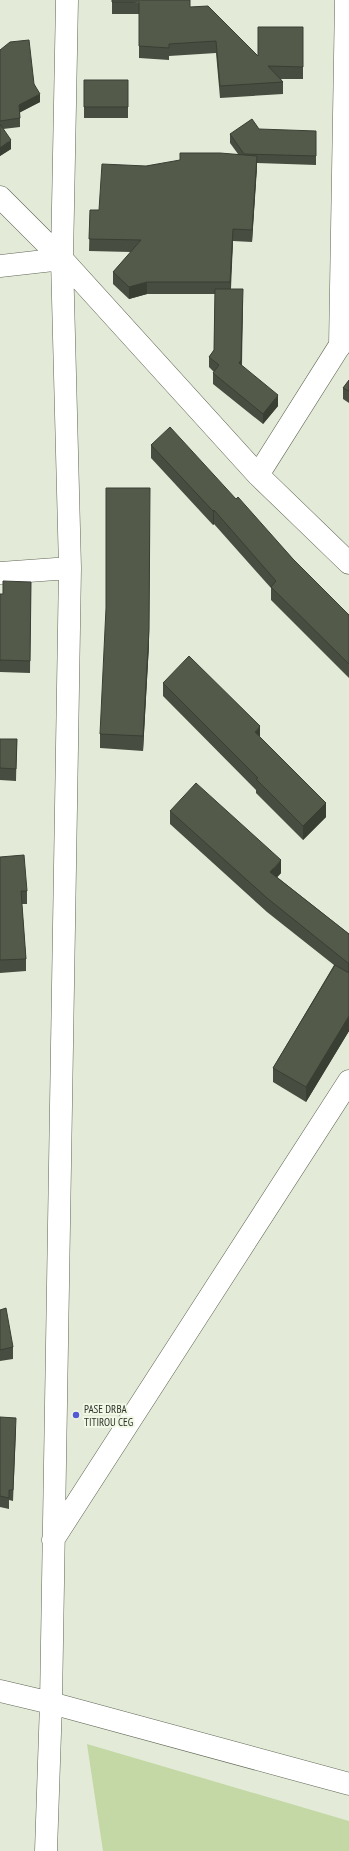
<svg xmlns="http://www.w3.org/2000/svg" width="349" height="1851" font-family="'PT Sans Narrow',sans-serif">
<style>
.green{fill:#c3d8a4}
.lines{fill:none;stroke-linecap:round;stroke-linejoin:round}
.street-casing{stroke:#5f6655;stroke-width:23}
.street{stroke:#fff;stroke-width:22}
.wall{fill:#474d40}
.shaded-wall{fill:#3a3f34}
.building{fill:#535a4a;stroke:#3a3f34}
.poi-dot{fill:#545cd3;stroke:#f0f8e5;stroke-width:1.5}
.labels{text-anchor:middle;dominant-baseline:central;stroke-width:4;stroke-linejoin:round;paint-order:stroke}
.poi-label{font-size:11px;fill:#2f322b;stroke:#f0f8e5;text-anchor:start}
</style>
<rect width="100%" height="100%" fill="#e3ebd8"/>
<!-- green -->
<path class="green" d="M87,1744L349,1821V1851H103Z"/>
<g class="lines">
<!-- street casing -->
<g class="street-casing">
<path id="street" d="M0,197L62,259L258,475L349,563
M0,266L62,259
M340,346L346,0
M258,475L347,334
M0,573L70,568
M53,1540L349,1081
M0,1691L51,1703L349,1784
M46,1851L51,1703L70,568L62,259L67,0"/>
</g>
<!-- street -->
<use href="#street" class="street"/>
</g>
<!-- wall -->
<path class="wall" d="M112,0L190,7L258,56L303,27V79H281L283,82V94L220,98L216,53L169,56V60L139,58V14H112Z
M0,50L34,84L40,102L20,112V127L3,129L11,149L0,156Z
M84,80H128V118H84Z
M259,129L316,156V165L257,163L252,242L233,241L231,289L243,300L242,366L278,406L263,424L213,384V373L214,372L209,367V357L214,350L215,294H147L129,299L113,284V272L131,252L89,251L90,210H99L146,166L238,154L230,143V134Z
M349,380V403L343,399V388Z
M151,445L236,499L293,559L349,615V678L271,600V588L214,524L213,525L151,458Z
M31,582L30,673L0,672V594H3Z
M149,644L143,751L100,748V734Z
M163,683L260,737L326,817L303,840L256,793V790L163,696Z
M0,739H17L16,781L0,780Z
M170,811L281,873L277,877L349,934V1031L306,1102L273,1082V1068L334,965L267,912L170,824Z
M0,857L27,891V904H22L26,959V971L0,973Z
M0,1310L13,1347V1359L0,1361Z
M0,1417L16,1428L13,1501L9,1500V1509L0,1507Z"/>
<!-- shaded-wall -->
<path class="shaded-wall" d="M40,94V102L19,113V105Z
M11,140V149L0,156V148Z
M257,156V168L252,242V230Z
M233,229V241L230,294V282Z
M147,282V294L129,299V287Z
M243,300L241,370L239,363Z
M278,395V406L263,424V414Z
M150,503L149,644L143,751V736Z
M214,510V524L213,525V511Z
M260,726V740L255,732Z
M326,803V817L303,840V826Z
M281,860V873L270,885V872Z
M348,963H349V976L348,977Z
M349,1016V1031L306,1102V1087Z"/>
<!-- building -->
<path class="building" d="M112,0H190V7L208,6L258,56V27H303V67L268,66L283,82L220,86L216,41L169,44V48L139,46V2H112Z
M29,40L34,84L40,94L19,105L20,118L0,121V50L10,42Z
M84,80H128V107H84Z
M252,119L259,129L316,131V156L244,154L230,134Z
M0,124L11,140L0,148Z
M180,153H220L257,156L252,230L233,229L230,282H147L129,287L113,272L141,240L89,239L90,210H99L102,164L146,166L180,160Z
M215,289H243L241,360L239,363L278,395L263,414L213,373L219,365L209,357L214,350Z
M349,380V391L343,388Z
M170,427L236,499L238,497L293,559L349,615V664L271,587L276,581L214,510L213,511L151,445Z
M106,488H150L149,630L143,736L100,734L106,608Z
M3,581L31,582L30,661L0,660V594H3Z
M189,656L260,726L255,732L326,803L303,826L256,779L258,778L163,683Z
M0,739H17L16,769L0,768Z
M196,783L281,860L270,872L349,934V963H348L267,898L170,811Z
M24,855L27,891H21L26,959L0,960V857Z
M335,965L349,973V1016L306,1087L273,1068Z
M6,1308L13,1347L0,1350V1310Z
M0,1417L16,1418L13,1490H9V1498L0,1496Z"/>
<!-- markers -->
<circle class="poi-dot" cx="76" cy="1415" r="4"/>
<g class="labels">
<!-- poi labels -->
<g class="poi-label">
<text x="84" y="1409">PASE DRBA<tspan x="84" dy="13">TITIROU CEG</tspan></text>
</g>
</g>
</svg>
